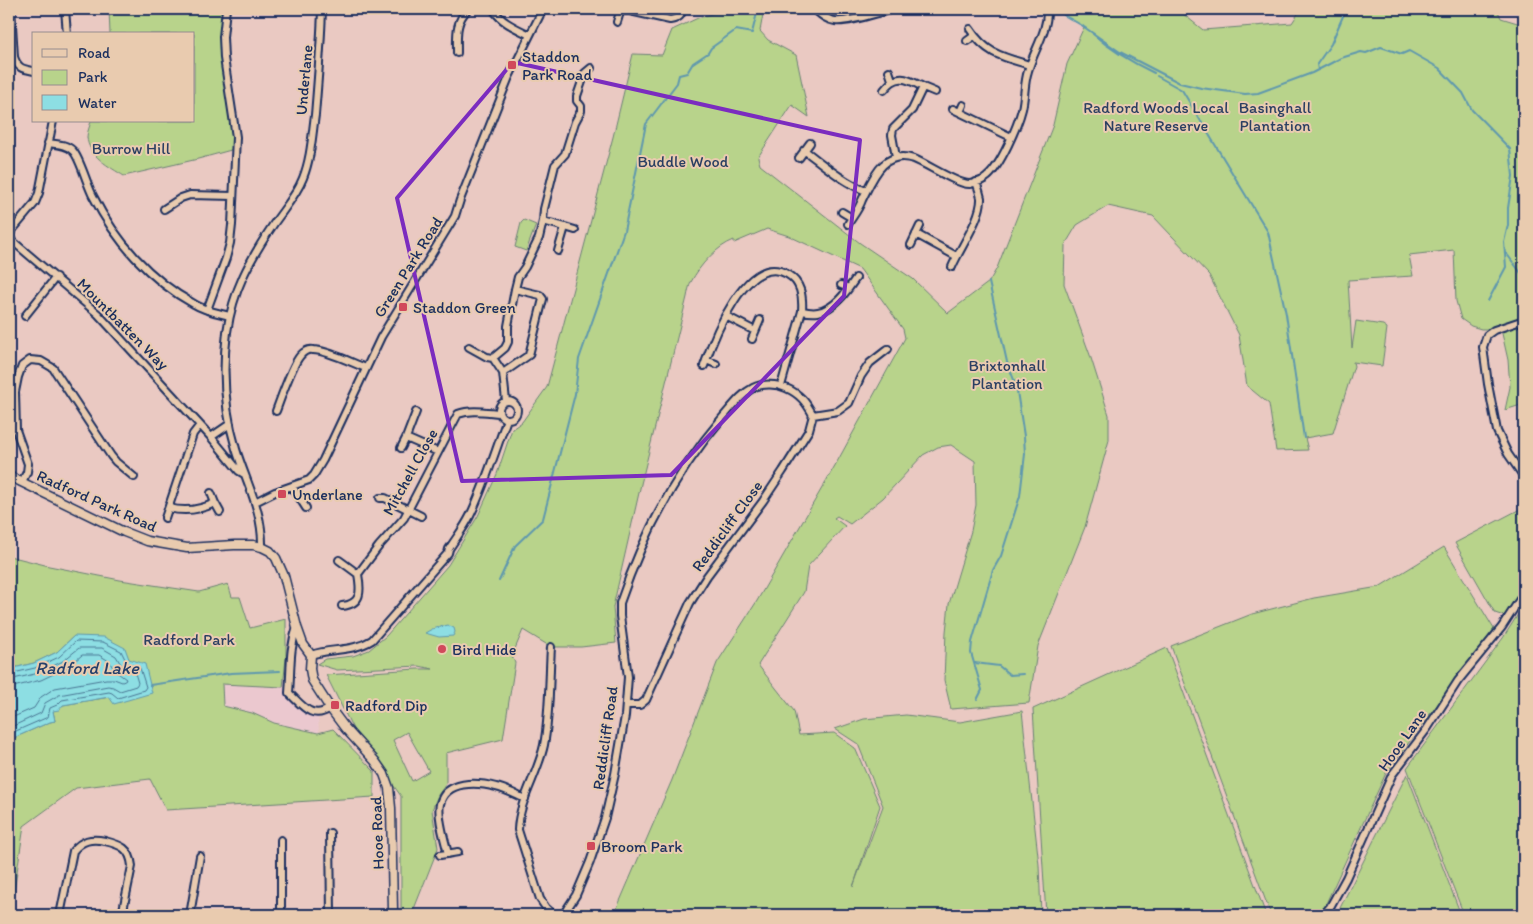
<svg xmlns="http://www.w3.org/2000/svg" width="1533" height="924" font-family="Itim,sans-serif">
<style>
.built{fill:#ebc8cf}
.green{fill:#b8d38b;stroke:#6a8174;fill-rule:evenodd}
.water{fill:#8ddee3;stroke:#5f98ae}
.lines{fill:none;stroke-linecap:round;stroke-linejoin:round}
.shore{stroke:#497593;stroke-width:1}
.stream{stroke:#5f98ae;stroke-width:2}
.minor-casing{stroke:#1b2f5e;stroke-width:10}
.tertiary-casing{stroke:#1b2f5e;stroke-width:11}
.minor{stroke:#e9cbaf;stroke-width:6}
.tertiary{stroke:#e9cbaf;stroke-width:8}
.marked{fill:none;stroke:#7b2cbf;stroke-width:4;stroke-linejoin:round}
.poi-dot{fill:#d1495b;stroke:#e9cbaf;stroke-width:2}
.labels{text-anchor:middle;dominant-baseline:central;stroke-width:4;stroke-linejoin:round;paint-order:stroke}
.poi-label{font-size:16px;fill:#1b2f5e;stroke:#e9cbaf;text-anchor:start}
.street-label{font-size:16px;fill:#1b2f5e;stroke:#e9cbaf}
.park-label{font-size:16px;fill:#2b3f62;stroke:#e9cbaf}
.water-label{font-size:18px;font-style:italic;fill:#26406b;stroke:#e9cbaf}
</style>
<rect width="100%" height="100%" fill="#eac9c2"/>
<filter id="ink" filterUnits="userSpaceOnUse"><feTurbulence type="fractalNoise" baseFrequency=".02" numOctaves="2"/><feDisplacementMap in="SourceGraphic" scale="10" xChannelSelector="R" yChannelSelector="G"/><feConvolveMatrix kernelMatrix="1 2 1 2 8 2 1 2 1" color-interpolation-filters="sRGB"/></filter>
<g filter="url(#ink)">
<!-- built -->
<path class="built" d="M222,684L289,688V693L318,714L319,733L274,723L252,713L223,706Z"/>
<!-- green -->
<path class="green" d="M109,9H223L222,22L233,127V143L231,150L198,159L124,176C110,167 88,156 87,137C87,132 90,126 91,121H194V34H110Z
M748,9H764L760,31L768,40L796,55L809,117L792,105L758,157L760,165L860,243L913,279L948,313L989,282L997,268L1053,125L1067,64L1084,27L1054,9H1177L1203,30L1292,23L1301,9H1497L1501,18L1524,25V404L1505,410L1510,387L1508,360L1501,329H1481L1471,326L1461,319L1456,301L1454,250L1409,255L1413,276L1348,280L1352,348L1356,321L1383,325L1387,328L1382,366L1353,362L1354,366L1333,433L1305,438L1308,450L1276,451L1269,404L1247,386L1239,335L1209,275L1153,216L1108,206L1077,225L1065,245L1064,284L1090,355L1109,415V440L1085,527L1038,646L1029,703L951,709L944,680L946,632L949,604L971,531L976,505L975,461L951,445L938,447L923,455L883,498L850,524L837,516L834,518L845,526L808,566L804,592L758,665L794,711L799,735L834,733L855,748L880,806L853,887L883,806L858,744L835,729L864,719L906,715L960,722L1022,711L1039,865L1041,915H614L672,780L717,663L757,601L837,462L905,338L903,329L860,269L789,236L767,229L734,243V240C716,247 700,265 691,282C689,286 688,292 687,297L641,484L613,607L616,643L581,647H551L523,630L512,656L515,663L503,739L446,753V784L438,795L432,810L438,848L412,914L401,913V796L354,731L326,675L417,669H433L419,666L337,670L317,664L325,659L353,656L369,650L386,636L448,565L478,516L497,474L512,429L522,422L547,387L613,137L633,54L662,55L672,30L698,18L718,12ZM407,732L429,771L412,781L393,740Z
M524,220L536,225L526,251L515,247L521,223Z
M1524,507V586L1504,616L1495,613L1455,543Z
M1444,547L1494,629L1386,773L1323,910L1317,915H1271L1171,646L1252,614L1314,598L1379,587Z
M9,556L49,566L120,580L199,592L228,584L232,597H240L250,628L286,619V658L283,687L222,684L223,706L252,713L274,723L318,733L333,729L374,771V797L166,810L150,779L76,788L24,826L13,898L9,911V740L50,722L55,721L53,711L63,705L110,697L129,659L74,636L57,652L34,663L10,669L9,671Z
M1524,605V915H1464L1407,768L1503,638Z
M1167,648L1266,915H1046L1033,709Z
M1407,774L1461,915H1335L1338,912Z"/>
<!-- water -->
<path class="water" d="M448,625L454,628L455,632L453,636L439,637L425,633L432,629Z
M74,636L104,637L125,648L129,659L145,664L152,693L114,704L109,697L63,705L59,710L53,711L55,721L50,722L9,740V671L10,669L34,663L57,652Z"/>
<g class="lines">
<!-- shore -->
<path class="shore" d="M9,674L35,668L59,657L76,641L103,642L121,651L127,663L140,668L146,687L144,690L118,698L112,693L109,692L62,700L57,705L50,708L48,717L9,734
M9,680L39,673L63,661L79,648H102L116,656L123,668L135,673L138,683L136,686L120,691L113,687L108,686L59,695L45,703L41,713L9,728
M9,688L41,680L68,667L82,655H99L109,661L115,671L126,679L125,681L122,682L114,679H106L55,688L41,697L34,708L9,719"/>
<!-- stream -->
<path class="stream" d="M1060,13L1083,26
M1084,27L1120,52L1180,83L1201,88L1245,94L1258,93L1312,73L1341,58L1361,52L1366,53L1381,47L1402,54L1409,51L1439,68L1463,93L1472,110L1510,149L1513,176L1508,208V225L1504,242L1506,267L1488,301
M1093,34C1112,51 1131,62 1154,73
M1318,70L1317,64L1331,44L1346,9
M1157,76L1182,90L1268,232L1286,314L1304,438
M1506,253L1524,277
M499,581L515,546L543,519L575,394L579,359L624,231L646,124L677,83L679,75L687,73L693,63L708,53L711,48L736,30L752,33L758,9
M975,663L999,666L1010,675L1023,674
M150,685L231,673L280,671
M977,700L982,690L971,653L972,642L993,570L1001,556L1020,496L1025,454L1024,436L1016,385L1007,362L989,282"/>
<!-- minor casing -->
<g class="minor-casing">
<path id="minor" d="M11,9L14,57C18,69 23,69 34,71
M65,9L67,34
M493,9C502,23 516,28 530,35
M814,9C820,14 826,20 835,21C849,23 879,12 894,9
M617,22L621,9L670,20C677,19 682,16 682,9
M970,29C986,54 1003,57 1030,65
M967,41L974,36
M457,53C457,35 455,22 468,9
M889,71L892,80
M923,87L935,92
M884,90C897,73 906,78 923,87L912,110L893,129L892,135L896,157
M953,109L1011,137
M960,112L963,105
M48,143C56,144 67,144 73,151C80,158 87,185 93,196C115,240 150,280 194,304C205,311 218,313 230,316
M804,150C824,165 843,182 866,191
M799,158L810,143
M164,209L181,198L190,195L233,196
M842,212L852,218
M543,221L565,227L558,251
M848,224C853,216 859,209 862,200C873,178 883,149 914,159C927,164 958,185 970,184C975,183 983,181 987,177C1000,167 1018,125 1022,109C1025,96 1024,83 1028,71C1034,50 1048,31 1047,9
M565,227L575,230
M9,234L35,203L39,193L53,121
M916,234L956,256
M9,238L98,314L211,437L239,471L244,474
M911,245L920,226
M952,267C960,248 982,217 981,198C980,193 978,187 976,182
M841,285L849,288
M207,310L226,258L230,243L232,225L236,137L224,58L223,37L226,9
M802,311C807,312 813,313 818,312C835,309 847,291 856,278
M25,316L56,277
M726,316L755,331
M1524,320L1494,330L1487,335L1483,347L1488,384L1497,431L1508,454L1524,477
M752,339L760,320
M469,347L487,357L493,358
M706,360L716,364
M704,366C713,339 747,251 787,274C801,282 803,296 802,311L781,386
M503,373L493,358L505,348L508,342V326L515,289
M506,401L503,373L529,355L543,299L540,295L515,289L518,277L525,267L539,238L543,221L544,209L555,165L565,154L575,122L581,111V106L577,101V96L585,73L591,68
M499 410a9 9 0 1 1 18 0a9 9 0 1 1-18 0Z
M276,411C281,398 292,365 300,356C303,352 308,349 313,350C327,350 352,363 366,368
M416,412L406,438L438,452
M813,415L838,411L849,403L861,376L870,363L888,349
M211,437L230,424
M401,448L406,438
M22,482L27,472L28,464L16,430L15,392L18,377L22,366L30,360L41,361L53,368L111,456L116,462L134,477
M292,486L306,508
M211,493L215,503
M380,498H385L421,516
M255,502L275,492L309,480L314,475L323,460L381,337L455,216L460,200L509,77L543,9
M169,508C184,512 200,510 215,503L220,512
M165,518L193,434L200,425
M262,547C263,511 246,482 236,449C225,412 222,371 227,332C233,290 249,261 273,225C283,210 296,196 303,178C311,158 312,136 315,115C318,79 321,44 322,9
M339,560L358,574
M342,606C362,604 361,591 358,574L379,546L404,518L458,414C471,409 486,412 499,413
M297,627C289,649 291,670 289,693C302,705 312,721 330,708
M551,647C549,679 550,713 544,745C538,774 519,800 518,830L540,899L546,908L554,915
M311,655C331,648 353,652 372,640L448,553L449,549C456,538 464,528 470,516C485,485 495,452 507,419
M330,833L331,915
M448,854C445,841 437,816 440,804C446,780 477,782 496,787C506,789 516,795 525,799
M440,855L458,852
M60,915L73,851C82,840 91,838 105,841C121,845 130,848 132,866L122,915
M190,915L200,856
M281,915V840
M563,915L576,895L590,862L605,818L615,774L625,716L628,677L620,616V603C643,535 676,472 723,417C732,407 741,394 753,388C763,383 777,384 786,388C800,394 806,402 813,415L809,430L783,471L763,501L707,576L690,603L646,700L640,705H626
M1323,915L1330,907L1346,878L1392,775L1427,729L1458,681L1502,627L1524,593"/>
</g>
<!-- tertiary casing -->
<g class="tertiary-casing">
<path id="tertiary" d="M9,476L124,532L147,541L187,548L234,545H253L262,547L270,551L276,558L284,576L297,627L303,644L311,655L310,669L312,680L330,708L345,728L375,761L384,774L389,788L391,808L393,911L394,915"/>
</g>
<!-- minor -->
<use href="#minor" class="minor"/>
<!-- tertiary -->
<use href="#tertiary" class="tertiary"/>
</g>
</g>
<!-- marked area -->
<path class="marked" d="M513,62L860,140L844,296L671,475L462,481L397,198Z"/>
<!-- markers -->
<g class="poi-dot">
<rect x="507" y="60" width="10" height="10" rx="2.5"/>
<rect x="398" y="302" width="10" height="10" rx="2.5"/>
<rect x="277" y="489" width="10" height="10" rx="2.5"/>
<circle cx="442" cy="649" r="5"/>
<rect x="330" y="700" width="10" height="10" rx="2.5"/>
<rect x="586" y="841" width="10" height="10" rx="2.5"/>
</g>
<g class="labels">
<!-- poi labels -->
<g class="poi-label">
<text x="522" y="56">Staddon<tspan x="522" dy="18">Park Road</tspan></text>
<text x="413" y="307">Staddon Green</text>
<text x="292" y="494">Underlane</text>
<text x="452" y="649">Bird Hide</text>
<text x="345" y="705">Radford Dip</text>
<text x="601" y="846">Broom Park</text>
</g>
<!-- street labels -->
<g class="street-label">
<text transform="translate(304 80) rotate(-85)">Underlane</text>
<text transform="translate(408 267) rotate(-58)">Green Park Road</text>
<text transform="translate(123 324) rotate(45)">Mountbatten Way</text>
<text transform="translate(410 472) rotate(-61)">Mitchell Close</text>
<text transform="translate(97 501) rotate(24)">Radford Park Road</text>
<text transform="translate(727 526) rotate(-54)">Reddicliff Close</text>
<text transform="translate(605 738) rotate(-82)">Reddicliff Road</text>
<text transform="translate(1402 740) rotate(-55)">Hooe Lane</text>
<text transform="translate(377 833) rotate(-92)">Hooe Road</text>
</g>
<!-- park labels -->
<g class="park-label">
<text x="1156" y="107">Radford Woods Local<tspan x="1156" dy="18">Nature Reserve</tspan></text>
<text x="1275" y="107">Basinghall<tspan x="1275" dy="18">Plantation</tspan></text>
<text x="131" y="148">Burrow Hill</text>
<text x="683" y="161">Buddle Wood</text>
<text x="1007" y="365">Brixtonhall<tspan x="1007" dy="18">Plantation</tspan></text>
<text x="189" y="639">Radford Park</text>
</g>
<!-- water labels -->
<g class="water-label">
<text x="87" y="668">Radford Lake</text>
</g>
</g>
<!-- margin -->
<rect width="1533" height="924" fill="none" stroke="#e9cbaf" stroke-width="30"/>
<rect x="15" y="15" width="1503" height="894" fill="none" stroke="#1b2f5e" stroke-width="2" filter="url(#ink)"/>
<!-- legend -->
<rect x="32" y="32" width="162" height="90" fill="#e9cbaf" stroke="#978d8f"/>
<rect x="42" y="49" width="25" height="8" fill="#e9cbaf" stroke="#978d8f"/>
<text x="78" y="58" font-size="15" fill="#1b2f5e">Road</text>
<rect x="42" y="70" width="25" height="15" fill="#b8d38b" stroke="#978d8f"/>
<text x="78" y="82" font-size="15" fill="#1b2f5e">Park</text>
<rect x="42" y="95" width="25" height="15" fill="#8ddee3" stroke="#978d8f"/>
<text x="78" y="108" font-size="15" fill="#1b2f5e">Water</text>
</svg>
